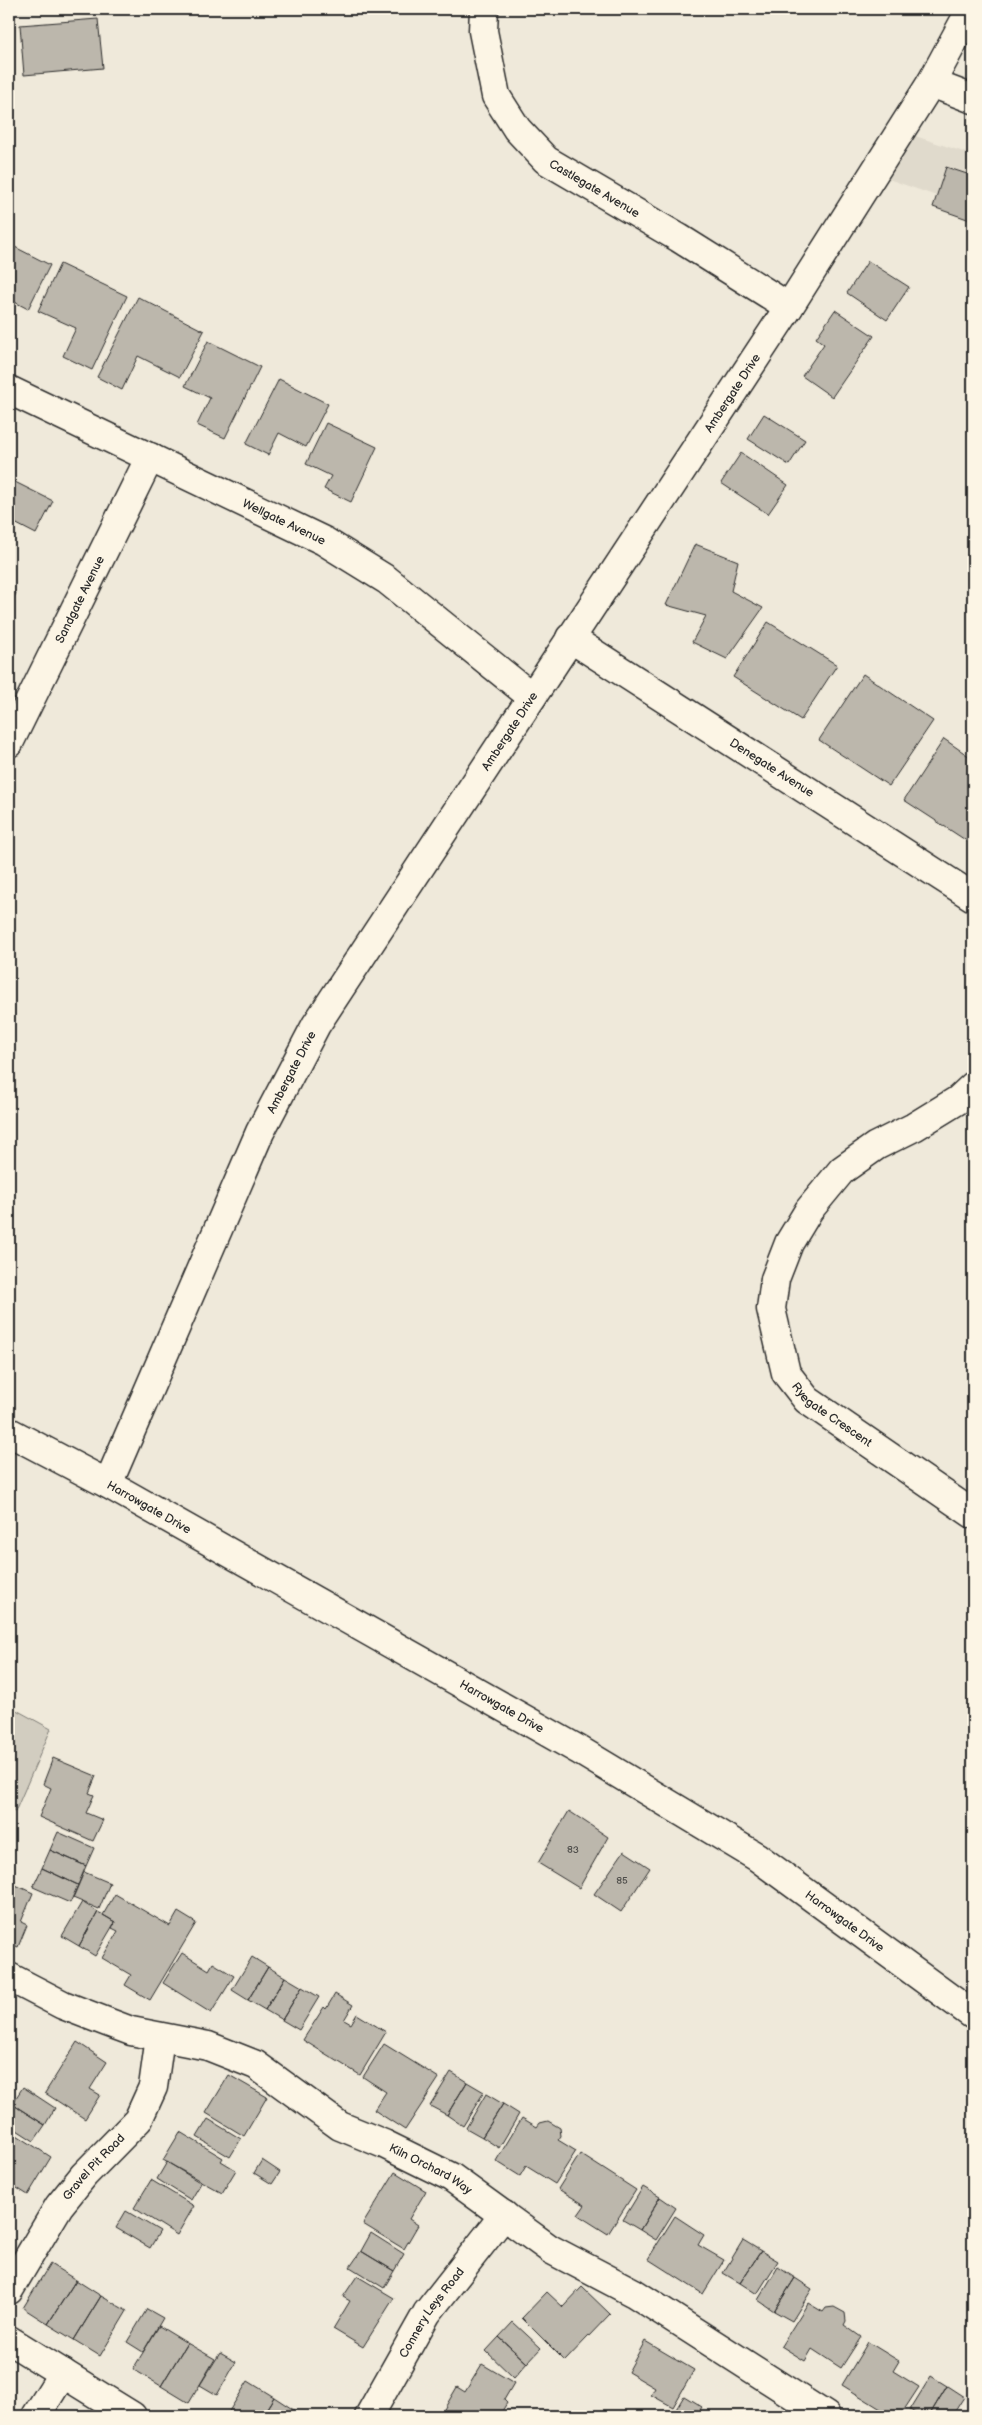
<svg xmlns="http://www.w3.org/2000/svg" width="982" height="2425" font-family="'Balsamiq Sans',sans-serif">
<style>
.built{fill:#e0dacc}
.green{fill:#d2cdc0;stroke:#7e7c76}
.building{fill:#bcb7ac;stroke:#2b2b2b}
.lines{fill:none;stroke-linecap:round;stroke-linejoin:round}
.minor-casing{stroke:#2b2b2b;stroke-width:31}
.minor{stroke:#fcf5e5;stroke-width:28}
.labels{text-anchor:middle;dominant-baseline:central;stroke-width:4;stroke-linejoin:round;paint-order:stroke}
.number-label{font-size:10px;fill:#4f4e4b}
.street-label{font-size:12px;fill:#2b2b2b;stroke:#fcf5e5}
</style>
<rect width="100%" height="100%" fill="#efe9da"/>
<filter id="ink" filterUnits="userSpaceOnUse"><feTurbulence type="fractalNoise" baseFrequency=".02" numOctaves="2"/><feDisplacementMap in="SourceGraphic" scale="10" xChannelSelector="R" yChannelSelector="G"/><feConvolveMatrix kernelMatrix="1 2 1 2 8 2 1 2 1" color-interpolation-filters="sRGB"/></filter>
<g filter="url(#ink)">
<!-- built -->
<path class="built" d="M906,133L973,155V209L880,176Z"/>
<!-- green -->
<path class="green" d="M9,1706L51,1729L15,1812L9,1810Z"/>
<!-- building -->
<path class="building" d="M9,14L15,17L9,31Z
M98,19L103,68L24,75L20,25Z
M946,167L973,176V221L933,207Z
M9,244L50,265L28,309L9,299Z
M868,261L909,287L887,320L847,293Z
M60,264L127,296L92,370L63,356L76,328L38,311Z
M138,297L204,331L180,377L138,356L122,390L97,377Z
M835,310L874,336L832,397L802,376L824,344L816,338Z
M208,341L260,367L225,438L197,425L210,398L185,386Z
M279,379L328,404L306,447L279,433L268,455L246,444Z
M764,414L805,440L789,465L748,439Z
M326,423L377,447L351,502L324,489L331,476L306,464Z
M741,453L788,485L768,514L721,483Z
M9,479L53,501L36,534L9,520Z
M695,544L738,561L731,591L763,608L727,659L692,642L706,616L666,605Z
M9,590L16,593L9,609Z
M768,622L837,665L801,720L733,677Z
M863,674L933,721L889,786L819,740Z
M944,739L973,759V845L904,800Z
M53,1758L96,1776L89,1793L94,1795L86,1813L103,1820L93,1841L39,1817L51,1788L43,1784Z
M569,1811L608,1837L579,1888L538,1863Z
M58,1832L94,1848L86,1866L50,1850Z
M50,1850L86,1866L78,1885L42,1868Z
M624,1851L650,1868L621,1912L594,1894Z
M42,1868L78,1885L70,1903L33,1887Z
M84,1872L110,1883L99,1909L73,1898Z
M9,1882L33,1893L21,1922L27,1925L18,1947L9,1943Z
M115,1894L170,1926L178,1912L196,1923L150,2000L125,1985L131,1975L102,1958L118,1931L112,1928L115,1922L103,1915Z
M82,1902L98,1912L79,1946L62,1936Z
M98,1912L115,1922L95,1956L79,1946Z
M182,1953L209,1970L213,1963L234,1976L211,2013L163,1983Z
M252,1957L268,1967L248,2000L232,1990Z
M268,1967L285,1977L265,2010L248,2000Z
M285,1977L302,1987L282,2020L265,2010Z
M302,1987L319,1997L299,2030L282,2020Z
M335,1994L353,2005L344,2020L351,2024L357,2014L386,2032L360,2075L303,2040L324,2007L326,2009Z
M77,2042L107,2062L90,2089L100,2095L85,2119L45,2093Z
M384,2044L439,2078L405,2130L374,2110L386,2092L363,2077Z
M451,2072L467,2082L447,2115L430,2106Z
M229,2075L267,2097L244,2136L206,2113Z
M467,2082L484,2092L463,2126L447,2115Z
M23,2087L55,2108L45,2125L12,2104Z
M486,2094L503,2104L482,2137L466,2128Z
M12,2104L45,2125L34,2141L9,2125V2109Z
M503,2104L519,2114L499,2148L482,2137Z
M522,2118L537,2127L540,2123L548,2121L560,2128L561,2136L558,2140L576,2151L555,2184L526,2166L520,2176L496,2161Z
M208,2119L241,2139L230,2157L197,2137Z
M9,2130L51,2157L28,2195L9,2183Z
M180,2132L223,2158L221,2161L236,2170L222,2193L163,2160Z
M580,2154L636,2190L608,2234L578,2215L585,2205L558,2189Z
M262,2160L280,2172L272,2184L254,2173Z
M167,2162L201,2183L191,2200L157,2179Z
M395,2172L426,2191L409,2219L418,2225L404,2249L363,2224Z
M151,2180L194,2206L177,2235L134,2208Z
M643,2187L660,2197L640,2230L623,2220Z
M660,2197L676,2208L656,2240L640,2230Z
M126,2211L160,2231L150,2248L116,2228Z
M675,2216L704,2235L698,2245L724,2260L703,2294L648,2259Z
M371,2233L404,2254L394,2271L361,2251Z
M743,2240L761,2251L740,2283L723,2273Z
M361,2251L394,2271L384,2288L350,2267Z
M761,2251L778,2261L757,2294L740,2283Z
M50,2264L76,2280L48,2324L23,2308Z
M778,2267L795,2278L774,2311L758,2300Z
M357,2276L394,2298L363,2347L333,2329L350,2301L343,2297Z
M795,2278L812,2289L792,2321L774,2311Z
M76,2280L101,2296L74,2340L48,2324Z
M582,2287L610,2314L565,2361L522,2318L547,2292L563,2307Z
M101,2296L127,2311L100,2356L74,2340Z
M808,2303L823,2312L826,2308L834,2307L845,2313L846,2321L844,2325L861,2337L841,2368L812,2349L805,2361L781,2346Z
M147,2309L163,2318L143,2352L127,2342Z
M513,2322L541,2348L527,2363L499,2337Z
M159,2326L187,2343L161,2386L133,2369Z
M499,2337L527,2363L514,2378L486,2351Z
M645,2341L694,2370L673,2407L651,2395L655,2388L628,2372Z
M868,2342L899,2361L893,2371L919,2387L900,2416H892L842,2385Z
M187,2343L215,2359L189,2403L161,2386Z
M220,2353L236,2362L217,2395L200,2385Z
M482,2364L514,2383L504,2400L507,2403L499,2416H451L443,2411L457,2387L465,2392Z
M931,2376L947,2386L929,2416H920L910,2410Z
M248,2381L274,2397L262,2416H226Z
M947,2386L964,2397L952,2416H929Z
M684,2396L702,2407L696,2416H672Z
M274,2397L300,2414L299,2416H262Z"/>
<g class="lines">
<!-- minor casing -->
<g class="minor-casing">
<g id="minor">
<path id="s1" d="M484,9L483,31L496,96L517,129L546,160L679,238L789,307"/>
<path d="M931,83L973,99"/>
<path id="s2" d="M9,390L324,541L387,580L532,697"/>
<path id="s3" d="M570,638L973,897"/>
<path id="s4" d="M9,743L150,457"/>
<path id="s5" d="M973,1086L958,1100L914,1127L876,1146L842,1170L809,1210L789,1243L775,1279L771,1309L786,1373L807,1400L973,1514"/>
<path id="s6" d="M9,1432L108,1484L579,1750L757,1857L973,2015"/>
<path id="s7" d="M108,1484L260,1132L316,1025L789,307L931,83L971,9"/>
<path id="s8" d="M9,1977L63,2005L107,2022L131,2031L208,2046L256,2065L340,2126L384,2144L451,2177L550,2249L634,2293L826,2416"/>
<path id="s9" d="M9,2290L59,2206L84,2175L138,2120L153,2087L160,2037"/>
<path d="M9,2340L132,2416"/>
<path d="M36,2416L63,2373"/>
<path id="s10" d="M369,2416L427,2313L504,2215"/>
</g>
</g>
<!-- minor -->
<use href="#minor" class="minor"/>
</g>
</g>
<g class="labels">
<!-- number labels -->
<g class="number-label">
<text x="573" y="1850">83</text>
<text x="622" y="1881">85</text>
</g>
<!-- street labels -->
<g class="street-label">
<text stroke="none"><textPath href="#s1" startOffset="226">Castlegate Avenue</textPath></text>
<text stroke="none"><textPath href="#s7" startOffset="1261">Ambergate Drive</textPath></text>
<text stroke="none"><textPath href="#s2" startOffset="305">Wellgate Avenue</textPath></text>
<text stroke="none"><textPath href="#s4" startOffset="160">Sandgate Avenue</textPath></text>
<text stroke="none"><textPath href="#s7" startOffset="856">Ambergate Drive</textPath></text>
<text stroke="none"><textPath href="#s3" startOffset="240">Denegate Avenue</textPath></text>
<text stroke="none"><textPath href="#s7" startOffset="451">Ambergate Drive</textPath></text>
<text stroke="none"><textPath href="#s5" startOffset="444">Ryegate Crescent</textPath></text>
<text stroke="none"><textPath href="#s6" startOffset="159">Harrowgate Drive</textPath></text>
<text stroke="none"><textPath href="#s6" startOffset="564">Harrowgate Drive</textPath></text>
<text stroke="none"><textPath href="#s6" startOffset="969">Harrowgate Drive</textPath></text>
<text stroke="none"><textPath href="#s9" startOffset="150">Gravel Pit Road</textPath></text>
<text stroke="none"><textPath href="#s8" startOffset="468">Kiln Orchard Way</textPath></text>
<text stroke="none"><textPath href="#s10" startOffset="121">Connery Leys Road</textPath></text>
</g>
</g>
<!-- margin -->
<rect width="982" height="2425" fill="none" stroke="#fcf5e5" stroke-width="30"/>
<rect x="15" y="15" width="952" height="2395" fill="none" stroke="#2b2b2b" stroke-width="2" filter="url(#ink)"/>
</svg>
